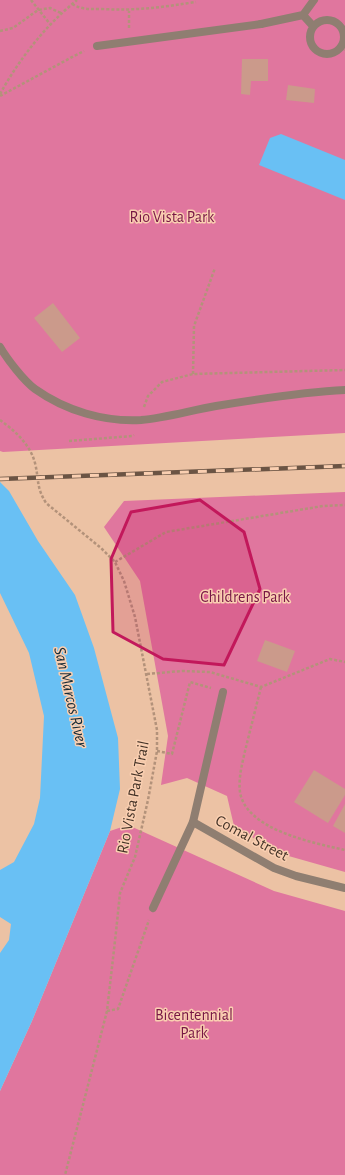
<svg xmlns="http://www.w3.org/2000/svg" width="345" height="1175" font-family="'Alegreya Sans',sans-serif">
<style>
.green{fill:#e0769e}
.water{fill:#69c0f4}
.building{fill:#cb9a8b}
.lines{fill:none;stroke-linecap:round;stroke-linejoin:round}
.path{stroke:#b3927a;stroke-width:2.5;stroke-dasharray:3 2;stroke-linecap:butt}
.lane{stroke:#8f7e71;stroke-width:8}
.street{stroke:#8f7e71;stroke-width:8}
.rail-casing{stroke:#6b5444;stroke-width:4.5}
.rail{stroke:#facfb1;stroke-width:3;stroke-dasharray:9;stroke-linecap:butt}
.marked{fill:#c2185b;fill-opacity:0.2;stroke:#c2185b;stroke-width:3;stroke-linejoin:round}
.labels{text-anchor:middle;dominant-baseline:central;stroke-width:3;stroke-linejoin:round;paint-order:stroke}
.park-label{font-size:16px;fill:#781745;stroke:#facfb1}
.street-label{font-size:16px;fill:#443327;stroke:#facfb1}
.water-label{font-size:17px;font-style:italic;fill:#182c38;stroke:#facfb1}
</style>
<rect width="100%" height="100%" fill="#ecc2a4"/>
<!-- green -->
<path class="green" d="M0,0H345V433L3,452L0,451Z
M345,492V872L278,853L234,826L227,796L187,778L161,785L168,736L140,581L104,527L124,501Z
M128,825L274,891L345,911V1175H0V1091L32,1021L110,831Z"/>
<!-- water -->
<path class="water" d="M281,134L345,160V200L259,165L270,138Z
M0,482L9,491L38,541L75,595L94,648L118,738L120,789L110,831L32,1021L0,1091V953L9,940L11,924L0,917V870L14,862L34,824L40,798L44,716L29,653L0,593Z"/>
<!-- building -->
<path class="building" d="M242,59H268V81H251L250,95L241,94Z
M288,85L315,89L314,103L286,100Z
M53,303L80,338L62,352L34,318Z
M265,640L295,651L287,672L257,661Z
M314,770L345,789V795L328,823L294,802Z
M345,804V833L333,826Z"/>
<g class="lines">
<!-- path -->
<path class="path" d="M31,0L50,24
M72,4C82,10 91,9 102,9C136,11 163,7 196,2
M129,28V11
M0,31L13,28L38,10L50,8L61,13
M341,46L345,50
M0,94C20,58 45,26 77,0
M0,96L74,56L84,51
M193,374L194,326L215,268
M144,407L148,396L162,382L193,374L345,370
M0,420C15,431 30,444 35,463C39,479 36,487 46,503L101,548L115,562L124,581L135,617L157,730V751L148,800L135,857L120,893L116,932L107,1011L65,1175
M69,441L132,436L134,435
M115,562L166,532L323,506L345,505
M147,674L182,671L210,672L261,687L330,659L345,662
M261,687C256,707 251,727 246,747C243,760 238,778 240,792C246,830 314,843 345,850
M157,751L172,754L190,682L211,688
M107,1011L118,1009L149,920"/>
<!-- lane -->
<path class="lane" d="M303,15L313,26
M310 37a17 17 0 1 1 34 0a17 17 0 1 1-34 0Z
M97,46L261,24
M0,347C7,359 24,381 35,389C66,411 104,422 141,420C165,418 192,410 216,406C258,399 302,392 345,390
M153,908L193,822L223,692"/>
<!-- street -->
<path class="street" d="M261,24L303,15L314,0
M193,822L274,868L296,876L345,888"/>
<!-- rail casing -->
<g class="rail-casing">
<path id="rail" d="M0,479L345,466"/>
</g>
<!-- rail -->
<use href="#rail" class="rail"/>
</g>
<!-- marked area -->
<path class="marked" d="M200,500L244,532L260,589L224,665L163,659L113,632L111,559L131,512Z"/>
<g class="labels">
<!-- park labels -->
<g class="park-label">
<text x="172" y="217">Rio Vista Park</text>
<text x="245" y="597">Childrens Park</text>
<text x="194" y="1015">Bicentennial<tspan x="194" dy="18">Park</tspan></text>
</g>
<!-- street labels -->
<g class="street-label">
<text transform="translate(133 797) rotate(-79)">Rio Vista Park Trail</text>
<text transform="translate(252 838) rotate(28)">Comal Street</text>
</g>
<!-- water labels -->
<g class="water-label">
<text transform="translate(71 697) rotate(77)">San Marcos River</text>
</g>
</g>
</svg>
